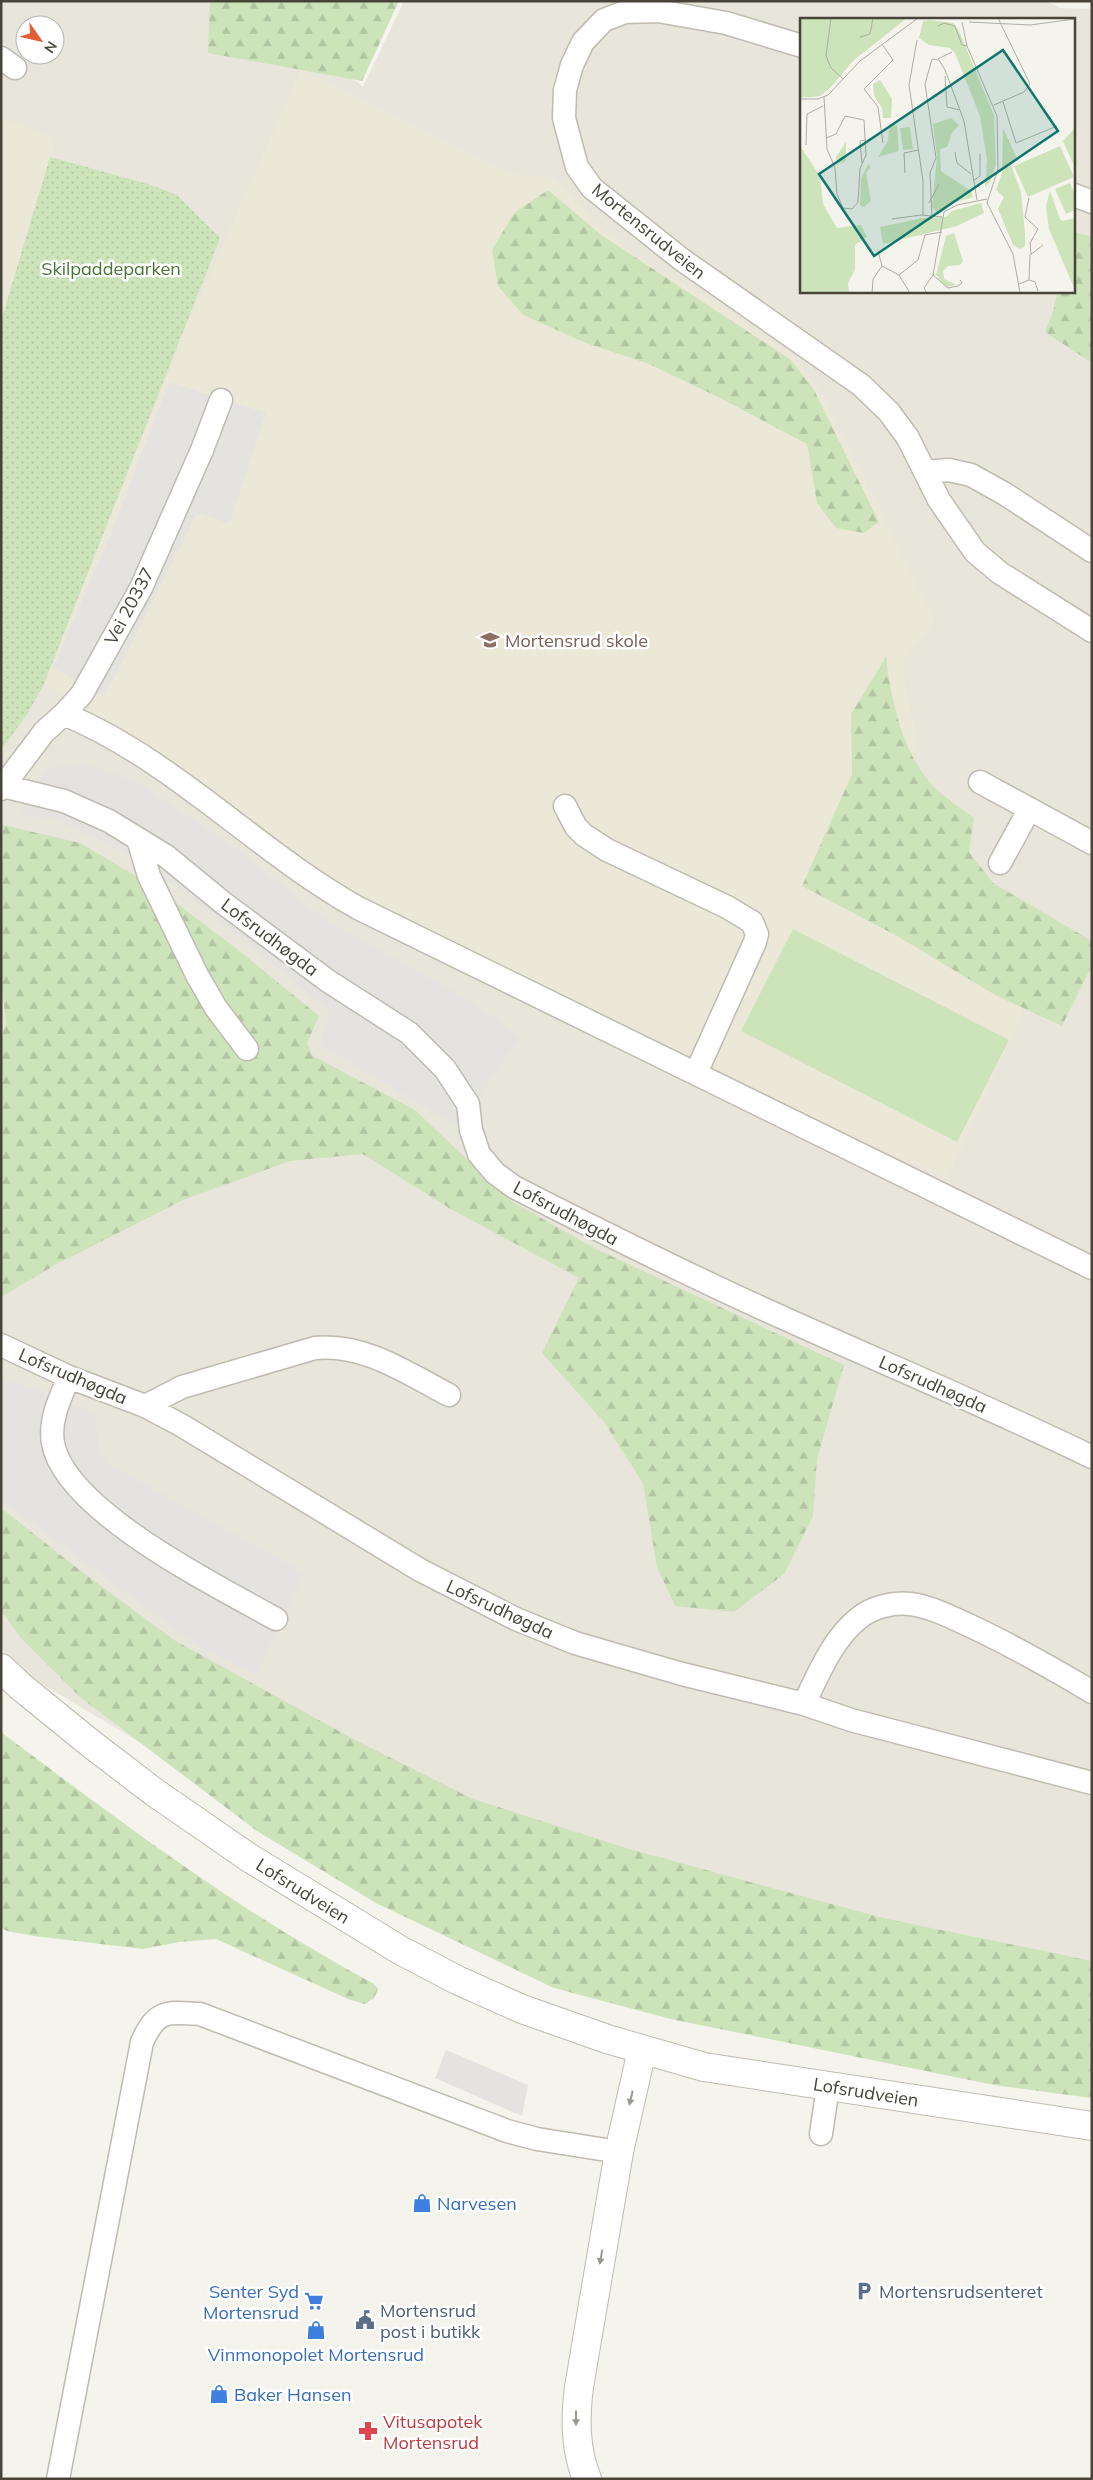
<svg xmlns="http://www.w3.org/2000/svg" width="1093" height="2480" font-family="Mulish,sans-serif">
<style>
.residential{fill:#e8e5db;fill-rule:evenodd}
.education{fill:#ece8d8}
.forest{fill:url(#forest-firs)}
.park{fill:url(#park-dots)}
.pitch{fill:#cde3ba}
.parking{fill:#e4e3e0}
.lines{fill:none;stroke-linecap:round;stroke-linejoin:round}
.service-casing{stroke:#bfbbb0;stroke-width:25}
.minor-casing{stroke:#bfbbb0;stroke-width:30}
.tertiary-casing{stroke:#bfbbb0;stroke-width:30}
.service{stroke:#fff;stroke-width:22}
.minor{stroke:#fff;stroke-width:28}
.tertiary{stroke:#fff;stroke-width:28}
.oneway{fill:#9a9893}
.labels{text-anchor:middle;dominant-baseline:central;stroke-width:5;stroke-linejoin:round;paint-order:stroke}
.street-label{font-size:18px;fill:#48443a;stroke:#fff}
.park-label{font-size:18px;fill:#467433;stroke:#fff}
.education-label{font-size:18px;fill:#785e54;stroke:#fff;text-anchor:start}
.shop-label{font-size:18px;fill:#366cbe;stroke:#fff;text-anchor:start}
.service-label{font-size:18px;fill:#4e5e75;stroke:#fff;text-anchor:start}
.health-label{font-size:18px;fill:#be3a42;stroke:#fff;text-anchor:start}
.inset-road{fill:none;stroke:#afada5;stroke-width:1}
.view{fill:#0f766e;fill-opacity:0.15;stroke:#0f766e;stroke-width:2.5}
.inset-edge{fill:none;stroke:#48443a;stroke-width:2.5}
</style>
<defs>
<pattern id="forest-firs" width="22" height="20" patternUnits="userSpaceOnUse" patternTransform="scale(1.25)"><rect width="22" height="20" fill="#cde3ba"/><path d="M5 1l3.5 6h-7zM16 11l3.5 6h-7z" fill="#b2c4a1"/></pattern>
<pattern id="park-dots" width="8" height="8" patternUnits="userSpaceOnUse" patternTransform="scale(1.25)"><rect width="8" height="8" fill="#cde3ba"/><path d="M2 2h.1M6 6h.1" fill="none" stroke="#b2c4a1" stroke-width="1.8" stroke-linecap="round"/></pattern>
</defs>
<rect width="100%" height="100%" fill="#f4f3ec"/>
<!-- residential -->
<path class="residential" d="M1,1H261L363,87L404,1H1047L1060,8L1092,9V2052L434,1919L14,1667L1,1646ZM802,19H1074V291H802ZM25,25H55V55H25Z"/>
<!-- education -->
<path class="education" d="M301,69L515,175L552,177L602,230L658,270L719,304L796,359L820,392L935,620L904,661L905,687L917,733L914,756L931,852L1050,953L947,1179L687,1060L389,908L322,876L140,745L44,684L186,328Z
M1,117L56,139L1,321Z"/>
<!-- forest -->
<path class="forest" d="M210,1H399L362,81L208,53Z
M548,190L600,234L791,360L814,390L879,522L864,533L836,528L817,503L807,444L720,398L649,364L586,343L523,315L498,286L492,250L514,213Z
M1074,233L1092,236V363L1045,332L1053,312L1058,291H1074Z
M886,657C891,700 903,755 934,787C945,798 961,808 974,818L969,852L993,883L1092,941V965L1062,1026L997,996L897,936L802,886L852,774L851,714Z
M3,825L80,843L156,888L237,949L319,1016L307,1043L313,1056L415,1110L511,1201L596,1249L844,1365L817,1459L813,1516L784,1574L734,1612L675,1606L657,1567L643,1483L604,1422L542,1353L579,1278L449,1208L363,1154L290,1161L183,1200L55,1265L1,1297V1040L6,1023L1,978Z
M1,1508L77,1568L174,1640L357,1741L473,1799L629,1849L883,1918L1092,1961V2098L994,2085L671,2019L554,1988L376,1903L257,1831L80,1697L20,1637L1,1610Z
M1,1732C122,1823 241,1913 374,1984L378,1989L374,1998L365,2004L348,1999L216,1939L179,1942L143,1949L34,1936L7,1931L1,1928Z"/>
<!-- park -->
<path class="park" d="M50,157L148,184L177,195L220,238L44,684L28,713L1,750V321Z"/>
<!-- pitch -->
<path class="pitch" d="M793,929L1009,1040L957,1142L741,1031Z"/>
<!-- parking -->
<path class="parking" d="M169,382L266,413L230,521L227,523L201,514L196,515L105,696L53,668L112,530Z
M84,763L139,783L225,840L322,917L467,999L521,1037L457,1126L320,1045L330,1011L185,893L127,854L55,819L18,814L47,769Z
M1,1376L96,1414L98,1446L108,1464L305,1573L256,1675L199,1647L1,1500Z
M446,2050L528,2085L522,2116L435,2078Z"/>
<g class="lines">
<!-- service casing -->
<g class="service-casing">
<path id="service" d="M802,46L726,23L658,11L625,12L604,20L583,42L572,65L565,90L564,118L577,167L592,188L681,259L861,385L889,412L908,438L939,500L975,552L1000,573L1092,631
M1,58L15,68
M1074,195L1092,202
M925,472L949,470L971,475L1005,494L1092,551
M64,714C174,760 255,850 358,908L1092,1268
M980,782L1092,843
M3,786L64,801L109,821L166,856L222,902L328,981L409,1033L445,1069L468,1104L471,1130L479,1154L495,1173L514,1187C598,1230 682,1272 768,1311C876,1360 985,1405 1092,1457
M1,789L44,732L64,714L82,694L141,588L202,450L221,400
M565,806L576,827L584,835L607,850L727,907L752,922L757,934L755,942L696,1073
M138,839L149,876L197,975L216,1008L247,1049
M1000,863L1029,810
M1,1345L69,1377L145,1406L181,1425L420,1570L516,1619L575,1643L682,1674L804,1704L851,1720L1092,1783
M69,1377C60,1398 49,1420 53,1443C65,1511 219,1587 276,1619
M145,1406L182,1387L315,1348C364,1343 407,1373 449,1395
M804,1704C818,1675 833,1638 859,1618C872,1607 894,1602 910,1604C928,1606 947,1615 964,1623C1008,1643 1050,1667 1092,1692
M821,2134L828,2087
M58,2479L142,2042C157,2009 167,2012 200,2014L507,2131L537,2139L619,2152"/>
</g>
<!-- minor casing -->
<g class="minor-casing">
<path id="minor" d="M587,2479C575,2449 575,2419 579,2387L619,2152L642,2050"/>
</g>
<!-- tertiary casing -->
<g class="tertiary-casing">
<path id="tertiary" d="M1,1668L20,1686L90,1743L154,1792L248,1857L400,1950L457,1980L522,2009L607,2039L704,2067L1092,2126"/>
</g>
<!-- service -->
<use href="#service" class="service"/>
<!-- minor -->
<use href="#minor" class="minor"/>
<!-- tertiary -->
<use href="#tertiary" class="tertiary"/>
</g>
<!-- one-way arrows -->
<defs><path id="oneway-solid" d="M-6-.8H1V-3.2L6.5 0L1 3.2V.8H-6Z" transform="scale(1.25)"/></defs>
<g class="oneway">
<use href="#oneway-solid" transform="translate(631 2098) rotate(103)"/>
<use href="#oneway-solid" transform="translate(601 2257) rotate(100)"/>
<use href="#oneway-solid" transform="translate(576 2418) rotate(90)"/>
</g>
<!-- icons -->
<defs>
<g id="school-bare" transform="scale(1.5)"><path d="M0-5L7-2L0 1L-7-2ZM-4 1L0 2.5L4 1V4Q0 6-4 4Z" fill="#8d6e63" stroke="#fff" stroke-width="2.5" paint-order="stroke"/></g>
<g id="shop-bare" transform="scale(1.5)"><path d="M-5-2.5h2.3a2.7 3.5 0 0 1 5.4 0H5L5.5 6h-11ZM-1.5-2.5h3a1.5 2.3 0 0 0-3 0Z" fill="#3f7fe0" stroke="#fff" stroke-width="2.5" paint-order="stroke"/></g>
<g id="parking-bare" transform="scale(1.5)"><path d="M-3.5-5.5H1a3.5 3.5 0 0 1 0 7H-1V5.5H-3.5ZM-1-3.4V-.6H.8a1.4 1.4 0 0 0 0-2.8Z" fill="#5c6f8a" stroke="#fff" stroke-width="2.5" paint-order="stroke"/></g>
<g id="supermarket-bare" transform="scale(1.5)"><path d="M-6-5.5h2.5l.6 2H6L4.5 2H-2.5L-4.4-4H-6ZM-1.5 3.2a1.3 1.3 0 1 0 .1 0ZM3 3.2a1.3 1.3 0 1 0 .1 0Z" fill="#3f7fe0" stroke="#fff" stroke-width="2.5" paint-order="stroke"/></g>
<g id="civic-bare" transform="scale(1.5)"><path d="M-.6-6.5H3V-4.5H.6V-3L4-1V1h2V6H-6V1h2V-1L-.6-3ZM-1.2 2.5V6h2.4V2.5Z" fill="#5c6f8a" stroke="#fff" stroke-width="2.5" paint-order="stroke"/></g>
<g id="pharmacy-bare" transform="scale(1.5)"><path d="M-2-6h4v4h4v4h-4v4h-4v-4h-4v-4h4Z" fill="#e0444e" stroke="#fff" stroke-width="2.5" paint-order="stroke"/></g>
</defs>
<g fill-rule="evenodd">
<use href="#school-bare" x="490" y="640"/>
<use href="#shop-bare" x="422" y="2203"/>
<use href="#parking-bare" x="864" y="2291"/>
<use href="#supermarket-bare" x="314" y="2301"/>
<use href="#civic-bare" x="365" y="2320"/>
<use href="#shop-bare" x="316" y="2330"/>
<use href="#shop-bare" x="219" y="2394"/>
<use href="#pharmacy-bare" x="368" y="2431"/>
</g>
<g class="labels">
<!-- street labels -->
<g class="street-label">
<text transform="translate(649 231) rotate(39)">Mortensrudveien</text>
<text transform="translate(129 606) rotate(-62)">Vei 20337</text>
<text transform="translate(270 937) rotate(37)">Lofsrudhøgda</text>
<text transform="translate(566 1213) rotate(28)">Lofsrudhøgda</text>
<text transform="translate(73 1376) rotate(23)">Lofsrudhøgda</text>
<text transform="translate(933 1384) rotate(24)">Lofsrudhøgda</text>
<text transform="translate(500 1609) rotate(25)">Lofsrudhøgda</text>
<text transform="translate(303 1891) rotate(32)">Lofsrudveien</text>
<text transform="translate(866 2092) rotate(9)">Lofsrudveien</text>
</g>
<!-- park labels -->
<g class="park-label">
<text x="111" y="268">Skilpaddeparken</text>
</g>
<!-- education labels -->
<g class="education-label">
<text x="505" y="640">Mortensrud skole</text>
</g>
<!-- shop labels -->
<g class="shop-label">
<text x="437" y="2203">Narvesen</text>
<text x="299" y="2291" text-anchor="end">Senter Syd<tspan x="299" dy="21">Mortensrud</tspan></text>
<text x="316" y="2354" text-anchor="middle">Vinmonopolet Mortensrud</text>
<text x="234" y="2394">Baker Hansen</text>
</g>
<!-- service labels -->
<g class="service-label">
<text x="879" y="2291">Mortensrudsenteret</text>
<text x="380" y="2310">Mortensrud<tspan x="380" dy="21">post i butikk</tspan></text>
</g>
<!-- health labels -->
<g class="health-label">
<text x="383" y="2421">Vitusapotek<tspan x="383" dy="21">Mortensrud</tspan></text>
</g>
</g>
<!-- overview -->
<g transform="translate(800 18)">
<rect width="275" height="275" fill="#f4f3ec"/>
<path d="M0,0H107L54,42L30,70L20,78L11,79H0ZM130,2L153,5L159,13L194,97L196,146L190,164L185,169L187,142L180,98L155,35L150,30L129,27L119,20L123,3ZM80,62L92,81L91,100H83L82,90L74,77L73,66ZM151,100L159,107L152,115L147,129L140,131L141,153L171,173L173,179L149,186L139,197L132,189L137,139L133,106ZM97,107L99,133L78,139L88,123L89,108ZM203,110L217,140L211,147L221,174L225,215V228L220,231L213,227L198,191L204,179L196,172L202,155ZM275,110V150L263,123ZM46,124V143L37,146L36,139ZM0,128L20,158L23,186L37,210L61,207L67,219L55,227V252L48,265L49,275H0ZM68,146L71,149L66,155L71,183L64,189L60,187L61,161ZM250,173L260,201L263,203L275,200V272L249,211L246,188ZM154,215L163,243L160,247L148,248L143,253L144,261L156,267L146,269L136,257L146,218Z" fill="#cde3ba"/>
<path d="M181,185L184,195L157,208L83,226L80,209L122,200L146,199L152,193Z" fill="#cde3ba"/>
<path d="M110,109L113,131L103,132L100,110ZM260,128L274,159L228,179L214,148ZM270,165L275,177V192L266,196L255,171Z" fill="#cde3ba"/>
<path class="inset-road" d="M31,0L26,38L31,50L43,61M162,4L167,28L197,98L198,151L187,185L213,236L220,275M169,4L230,7L275,1M138,8L144,5L155,8L162,27L167,28M60,19L70,16L73,0M117,22L109,67L123,163V197M82,26L93,42L64,71L78,89L83,125M138,41L152,34M145,58L147,89L160,92M24,79L27,131L35,150L37,176L43,190L52,191L58,184L60,151L66,137L64,102L45,98L36,116L26,120M0,81H18L28,77L60,43L118,0M203,84L216,125L257,108M194,87L224,74L230,66L198,0M6,127L7,96L23,88M155,134L157,145L171,156M62,145L60,123L66,122M105,155L104,135L118,132M173,163L180,158V136M229,180L225,199L238,211L230,225L231,236M129,185L139,166M132,198L130,155L136,140L125,66L132,41L139,42L145,52L164,103L177,182M92,201L121,197L142,199M78,233L82,248L99,257L110,275M99,257L118,242L125,217L142,214M133,257L148,270L158,268L162,265L160,262M229,262L235,264L238,273M219,266L229,262L230,237L243,227M72,275L73,261L82,248M127,275L124,270L133,257L144,194L157,187L187,181"/>
<path class="view" d="M203,32L258,113L74,238L19,156Z"/>
<rect width="275" height="275" class="inset-edge"/>
</g>
<!-- border -->
<rect width="1093" height="2480" fill="none" stroke="#48443a" stroke-width="5"/>
<!-- north arrow -->
<g transform="translate(40 40) rotate(124)"><circle r="24" fill="#ffffff" stroke="#b6b4b0"/>
<path d="M0-4L9 19L0 12L-9 19Z" fill="#e25f36"/>
<text y="-8" font-size="14" font-weight="bold" text-anchor="middle" fill="#48443a">N</text>
</g>
</svg>
